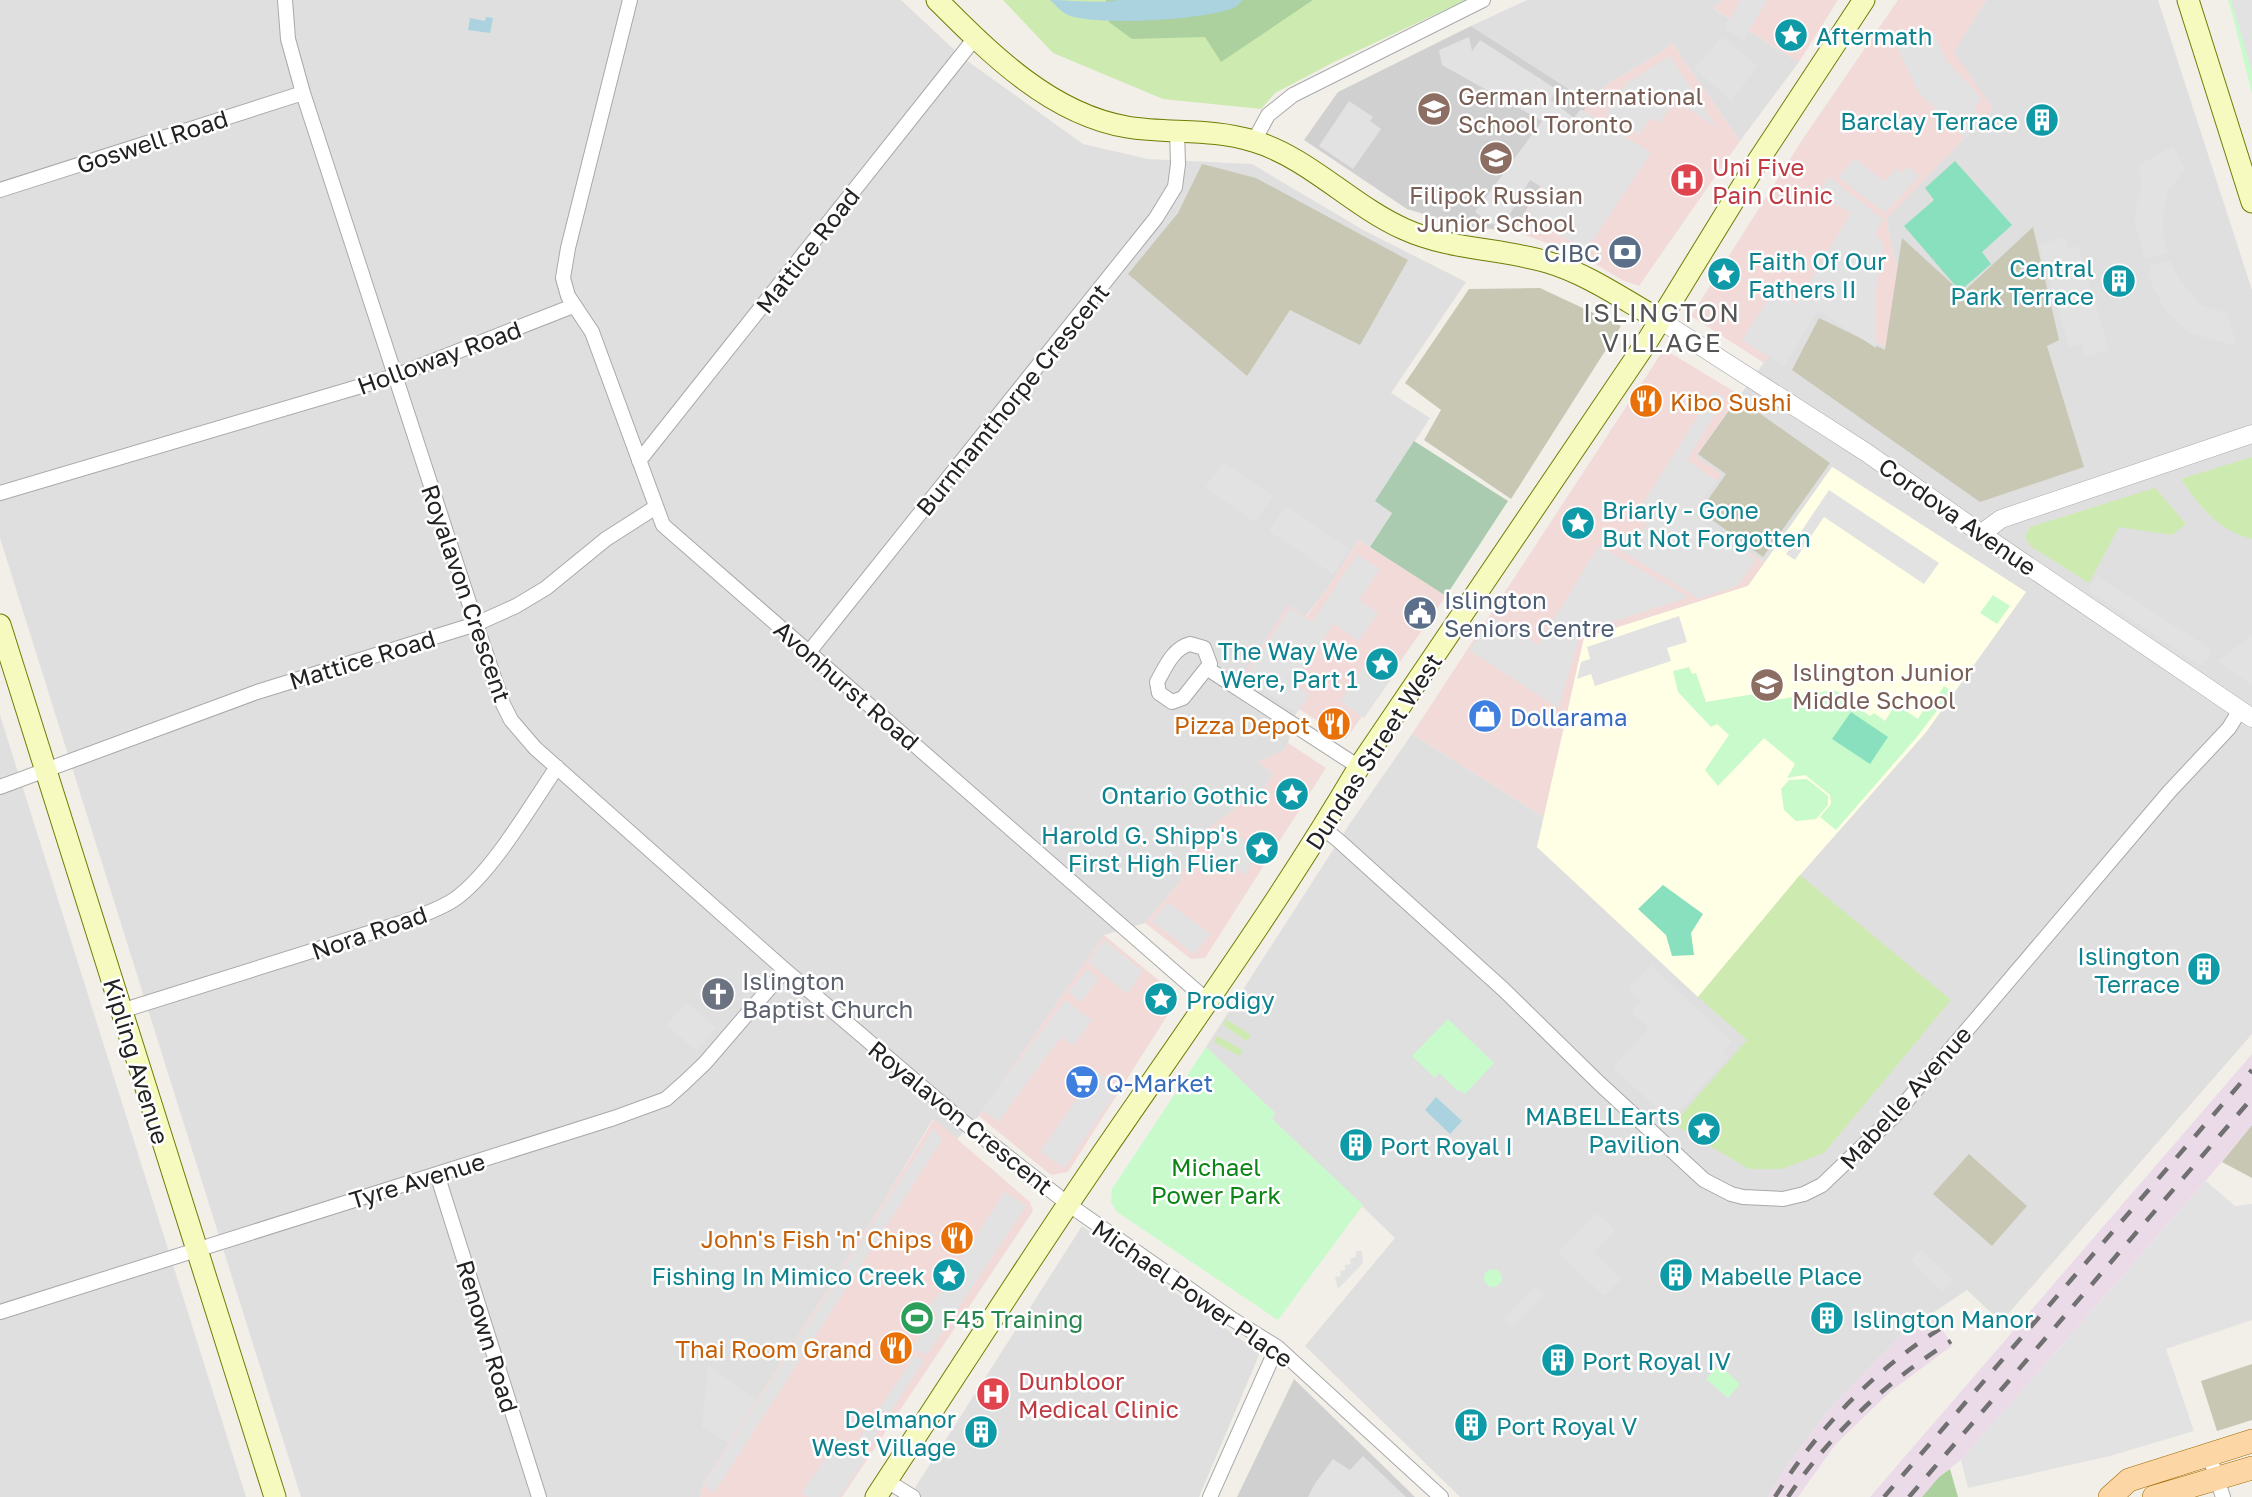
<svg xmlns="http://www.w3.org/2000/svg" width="2252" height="1497" font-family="'Golos Text',sans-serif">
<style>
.residential{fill:#e0dfdf}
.commercial{fill:#f2dad9}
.industrial{fill:#ebdbe8}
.education{fill:#ffffe5}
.religious{fill:#d0d0d0}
.construction{fill:#c7c7b4}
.grass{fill:#cdebb0}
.forest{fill:#add19e}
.cemetery{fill:#aacbaf}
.park{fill:#c8facc}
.pitch{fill:#88e0be}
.parking{fill:#e2e2e2}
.water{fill:#aad3df}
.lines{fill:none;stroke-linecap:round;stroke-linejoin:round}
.minor-casing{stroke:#a9a9a9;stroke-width:16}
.tertiary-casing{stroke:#a9a9a9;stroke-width:19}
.secondary-casing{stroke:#707d05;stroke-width:23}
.primary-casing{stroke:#a06b00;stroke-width:24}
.minor{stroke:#fff;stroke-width:14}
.tertiary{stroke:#fff;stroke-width:18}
.secondary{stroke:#f7fabf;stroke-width:21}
.primary{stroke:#fcd6a4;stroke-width:23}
.rail{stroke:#707070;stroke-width:4.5;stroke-dasharray:14 14;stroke-linecap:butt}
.labels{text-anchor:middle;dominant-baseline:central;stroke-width:5;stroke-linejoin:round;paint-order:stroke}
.culture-label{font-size:24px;fill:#0d838f;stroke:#fff;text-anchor:start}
.education-label{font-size:24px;fill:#785e54;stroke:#fff;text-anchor:start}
.street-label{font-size:24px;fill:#222;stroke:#fff}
.health-label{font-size:24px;fill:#be3a42;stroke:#fff;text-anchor:start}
.service-label{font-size:24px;fill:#4e5e75;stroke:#fff;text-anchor:end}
.food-label{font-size:24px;fill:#c56008;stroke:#fff;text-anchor:end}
.shop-label{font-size:24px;fill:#366cbe;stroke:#fff;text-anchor:start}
.worship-label{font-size:24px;fill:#5b616d;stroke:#fff;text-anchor:start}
.park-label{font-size:24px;fill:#0c8416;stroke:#fff}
.leisure-label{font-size:24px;fill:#27864d;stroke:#fff;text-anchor:start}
.neighbourhood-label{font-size:26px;letter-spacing:2px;fill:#555;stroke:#fff}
</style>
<rect width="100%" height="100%" fill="#f2efe9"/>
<!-- residential -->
<path class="residential" d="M0,0H901L962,57L1083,144L1148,159L1252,164L1365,231L1466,282L1391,393L1430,418L1376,501L1392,512L1370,547L1359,540L1325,592L1305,617L1289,606L1244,675L1297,710L1288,743L1283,751L1259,762L1273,773L1265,788L1194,839L1198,844L1181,874V881L1145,923L1104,935L979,1116L957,1139L933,1119L881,1206L704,1483L700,1497H301L0,538Z
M1527,0H1723L1714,9L1799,62L1740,141L1672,43L1657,55L1609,83L1589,102L1471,26Z
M1986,0H2158L2252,290V1034L2001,1322L1967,1290L1907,1330L1832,1406L1788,1464L1768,1497H1460L1305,1346L1395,1238L1271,1118L1275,1113L1206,1047L1351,822L1412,734L1544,817L1537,847L1698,996L1800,875L1926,732L2026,592L1833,467L1766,563L1691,517L1696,456L1768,357L1810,306L1886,347L1906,309L1886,219L1953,52Z
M0,715L246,1497H0Z
M1082,1226L1260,1353L1199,1497H909Z"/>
<!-- commercial -->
<path class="commercial" d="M1723,0H1838L1799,62L1713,8Z
M1898,0H1986L1954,52L1993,109L1886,219L1906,309L1886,347L1810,306L1764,363L1691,316L1802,140Z
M1672,43L1740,141L1639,286L1622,280L1580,255L1514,231L1589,102L1609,83L1657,55Z
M1664,349L1740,395L1696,456L1721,474L1691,517L1766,563L1748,586L1584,638L1537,847L1544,817L1412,734Z
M1359,540L1446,596L1346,739L1244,674L1288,605L1306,617L1325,592Z
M1288,743L1326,768L1205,958L1191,959L1145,923L1181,881V874L1198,844L1194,839L1265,787L1273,773L1258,762L1283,751Z
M1104,935L1168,988L1174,1005L1068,1172L1051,1175L979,1116Z
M934,1119L1030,1202L1033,1211L842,1497H700L704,1483L881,1206Z"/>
<!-- industrial -->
<path class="industrial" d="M2252,1054V1125L2204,1183L1961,1460L1939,1477L1922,1497H1870Z
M1932,1315L1953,1345L1891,1391L1835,1445L1798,1497H1768L1788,1464L1832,1406L1907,1330Z"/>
<!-- education -->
<path class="education" d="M1832,467L2026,592L1926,732L1800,875L1698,997L1537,847L1584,638L1748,586Z"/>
<!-- religious -->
<path class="religious" d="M1471,26L1589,102L1514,231L1468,227L1407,209L1304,140L1338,92Z
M1294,1379L1415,1497H1237Z"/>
<!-- construction -->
<path class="construction" d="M1202,164L1256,178L1408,260L1360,345L1290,310L1247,376L1128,274L1178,213Z
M2033,227L2059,340L2047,346L2084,467L1980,502L1792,370L1819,318L1885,350L1902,238L1962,293Z
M1540,288L1621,326L1511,499L1424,440L1441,410L1405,383L1469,289Z
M1738,398L1830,463L1763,557L1700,511L1726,474L1698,454Z
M2252,1125V1178L2222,1162Z
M1969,1154L2027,1206L1992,1246L1933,1194Z
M2252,1364V1420L2217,1431L2201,1381Z"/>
<!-- grass -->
<path class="grass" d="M1003,0H1466L1336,61L1275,93L1261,109L1163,99L1053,53Z
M2252,457V539C2218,531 2200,506 2181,479Z
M2155,488L2186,524L2172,535L2119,527L2089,583L2030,546L2025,536L2030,527Z
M1800,875L1951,1000L1824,1153L1781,1169H1749L1673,1124L1747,1040L1698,997Z
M1226,1019L1251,1035L1246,1041L1224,1026Z
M1217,1036L1243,1050L1239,1056L1214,1042Z"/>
<!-- forest -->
<path class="forest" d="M1106,0H1313L1221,62L1205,37L1132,39L1109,22Z
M1950,1469L1958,1497H1922L1939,1477Z"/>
<!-- cemetery -->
<path class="cemetery" d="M1414,441L1508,501L1446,596L1370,547L1392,513L1375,501Z"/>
<!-- park -->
<path class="park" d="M2228,0H2252V94L2232,13Z
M1993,595L2010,606L1997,624L1980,613Z
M1689,667L1692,674L1696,673L1706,702L1772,691L1775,700L1834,690L1851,698L1849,702L1870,716L1874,713L1885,721L1896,704L1918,719L1931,697L1935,700L1944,686L1952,691L1916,738L1836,830L1820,817L1831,804L1830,795L1805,775L1787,778L1795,764L1764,738L1718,786L1705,770L1729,735L1717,724L1711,727L1678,692L1673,671Z
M1807,779L1828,796V805L1816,819L1796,821L1784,810L1781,789L1789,780Z
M1448,1019L1494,1063L1465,1094L1460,1090L1458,1091L1439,1073L1435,1078L1412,1056Z
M1206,1047L1275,1113L1272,1119L1363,1205L1278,1320L1117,1212L1111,1202L1112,1189Z
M1484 1278a9 9 0 1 1 18 0a9 9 0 1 1-18 0Z
M1719,1365L1740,1384L1728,1398L1706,1379Z"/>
<!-- pitch -->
<path class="pitch" d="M1955,161L2012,225L1982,252L1991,264L1960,291L1904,226L1934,200L1925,188Z
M1851,712L1888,737L1870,764L1832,739Z
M1663,885L1703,914L1691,933L1694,955L1672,956L1666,935L1638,909Z"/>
<!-- parking -->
<path class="parking" d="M1741,0H1767L1743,40L1724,28Z
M2231,0H2252V72Z
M1908,29L1934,33L1946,60L1982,99L1974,108L1981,119L1966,139L1919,93L1892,37Z
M1469,37L1472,51L1480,40L1556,89L1551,100L1574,118L1581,109L1651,153L1586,250L1541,225L1532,229L1521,221L1543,188L1530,180L1501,229L1475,212L1542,121L1442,65L1439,50Z
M1722,37L1758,66L1731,101L1694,68Z
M1670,56L1717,128L1675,100L1660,123L1650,118L1639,135L1606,113L1628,82Z
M1349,101L1373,117L1370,121L1381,129L1353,169L1319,146Z
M2173,146L2185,169L2168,191L2163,215V231L2167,252L2145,259L2135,224L2136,205L2142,190L2139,165Z
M1855,159L1884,181L1896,169L1902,173L1908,166L1919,176L1885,213L1838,177Z
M1829,177L1883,219L1875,234L1884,245L1876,288V348L1818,310L1784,366L1742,340L1774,290L1796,304L1851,213L1818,194Z
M2064,237L2068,249L2078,246L2109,350L2085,357L2081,344L2069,347L2039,245Z
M2170,261L2179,279L2202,306L2227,313L2237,346L2189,333L2165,310L2147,274L2152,272L2149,265Z
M1713,392L1725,398L1687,460L1717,481L1692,514L1756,560L1738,585L1699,599L1614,546L1622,533L1637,541L1647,524L1635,516Z
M1223,462L1273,496L1255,522L1205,488Z
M1829,490L1939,563L1924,584L1824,517L1795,560L1786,554Z
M1286,506L1349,549L1333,574L1269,531Z
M1599,546L1689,597L1581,632L1558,708L1469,650L1493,617L1538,645Z
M1357,554L1380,569L1359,600L1378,613L1359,641L1333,624L1294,683L1310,695L1297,713L1244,678L1290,608L1312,622Z
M2097,576L2212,650L2202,666L2088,590Z
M1679,616L1687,642L1667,648L1671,661L1595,686L1591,674L1577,679L1581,662L1590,659L1587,647Z
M2252,635V685L2218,661Z
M1370,658L1394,675L1364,718L1340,701Z
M1219,823L1261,852L1245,875L1203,846Z
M1168,902L1210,934L1194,954L1152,921Z
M1104,940L1143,971L1127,994L1088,962Z
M1651,965L1732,1042L1723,1051L1729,1057L1674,1116L1667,1109L1662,1113L1613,1067L1649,1029L1631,1011L1640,1001L1628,989Z
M1087,969L1099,979L1081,1002L1068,992Z
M1065,1000L1092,1020L1073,1046L1061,1037L998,1122L982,1110Z
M686,1002L716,1028L696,1051L667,1025Z
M1096,1071L1120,1087L1064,1168L1040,1152Z
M934,1128L942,1140L714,1493L704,1485Z
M2206,1181L2235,1206L2252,1204V1320L2166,1349L2194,1431L2110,1456L1968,1488L1961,1460Z
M1005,1192L1026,1206L927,1355L911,1348L937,1316L928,1307L955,1275L952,1272Z
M1597,1213L1615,1230L1594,1252L1621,1279L1604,1296L1558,1253Z
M1921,1250L1953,1280L1942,1291L1911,1260Z
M1356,1251H1362L1363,1263L1338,1289L1335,1277L1341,1276L1340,1271L1345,1270V1265L1351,1264L1350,1259L1356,1257Z
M1535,1286L1544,1295L1512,1327L1504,1319Z
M915,1355L924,1361L865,1451L855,1445Z
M708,1365L756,1400L729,1443L702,1427Z
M839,1438L867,1456L839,1497H808L802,1493Z
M1363,1456L1406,1497H1308L1314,1485L1333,1459L1350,1470Z"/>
<!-- water -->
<path class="water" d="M1050,0C1073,0 1097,4 1119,0H1243C1240,2 1238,6 1235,7C1210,20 1090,27 1066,14C1060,11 1055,4 1050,0Z
M486,17L493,18L490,33L468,30L470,18L485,21Z
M1436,1097L1462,1121L1450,1134L1425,1110Z"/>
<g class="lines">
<!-- minor casing -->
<g class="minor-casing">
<path id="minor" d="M285,0L288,39L303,93L476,624L503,704L511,720L535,748L785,970L961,1120L1068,1204L1232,1319L1277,1347L1441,1497
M630,0L568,248L563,278L568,296L592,332L663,525L1209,1002
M1254,141L1268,115L1293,95L1483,0
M0,190L303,93
M639,461L975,38
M0,493L395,376L573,306
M1190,644L1204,648L1210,664L1183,698L1172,702L1159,693L1157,682C1165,668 1173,648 1190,644Z
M809,652L1156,218L1175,187L1178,164L1177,131
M1208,669L1359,767
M0,787L257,692L476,624L516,606L546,588L606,539L656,507
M1323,828L1338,840L1503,989L1599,1083L1704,1180L1731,1194L1743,1197L1783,1199L1804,1194L1822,1185L1893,1117L2169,792L2229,728L2240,710
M121,1011L401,923C419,916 439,910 455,899C492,873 531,805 557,767
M437,1174L539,1497
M0,1312L614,1118L666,1099L684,1083L705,1063L785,970
M2209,1455L2223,1497
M887,1481L913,1497
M1210,1497L1277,1347"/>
</g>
<!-- tertiary casing -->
<g class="tertiary-casing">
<path id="tertiary" d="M1660,320L1867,453L1999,546L2252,718
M1982,533L2001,519L2252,434"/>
</g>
<!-- secondary casing -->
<g class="secondary-casing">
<path id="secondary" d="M937,0C990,53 1050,114 1127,127C1169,134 1212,128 1253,141C1308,157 1352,206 1404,229C1450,250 1499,248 1547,262C1588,274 1624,300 1660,320
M2188,0L2252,202
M0,625L275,1497
M876,1497C950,1385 1022,1271 1098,1160C1187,1030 1279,903 1359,767L1648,340L1756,164L1864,0"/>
</g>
<!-- primary casing -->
<g class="primary-casing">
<path id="primary" d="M2110,1497L2129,1480L2252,1441
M2154,1497L2252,1468"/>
</g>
<!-- minor -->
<use href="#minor" class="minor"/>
<!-- tertiary -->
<use href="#tertiary" class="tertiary"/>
<!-- secondary -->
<use href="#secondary" class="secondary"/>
<!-- primary -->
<use href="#primary" class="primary"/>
<!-- rail -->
<path class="rail" d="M1775,1497C1817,1429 1875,1369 1943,1327
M1788,1497C1830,1434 1887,1381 1951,1341
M1884,1497L2252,1070
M1909,1497L2252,1098"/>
</g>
<!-- icons -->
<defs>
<g id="sight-disc" transform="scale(1.75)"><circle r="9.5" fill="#0f9aa8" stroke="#fff"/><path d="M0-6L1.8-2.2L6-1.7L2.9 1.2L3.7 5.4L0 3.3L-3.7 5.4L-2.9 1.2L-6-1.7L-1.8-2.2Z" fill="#fff"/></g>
<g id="school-disc" transform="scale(1.75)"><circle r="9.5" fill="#8d6e63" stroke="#fff"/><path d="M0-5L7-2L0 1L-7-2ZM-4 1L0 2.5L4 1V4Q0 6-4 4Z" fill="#fff"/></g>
<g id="building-disc" transform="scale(1.75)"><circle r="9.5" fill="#0f9aa8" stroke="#fff"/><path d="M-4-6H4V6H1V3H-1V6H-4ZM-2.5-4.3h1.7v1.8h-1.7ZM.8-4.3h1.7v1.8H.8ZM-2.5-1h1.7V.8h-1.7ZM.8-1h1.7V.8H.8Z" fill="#fff"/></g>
<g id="hospital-disc" transform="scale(1.75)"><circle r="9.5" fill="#e0444e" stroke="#fff"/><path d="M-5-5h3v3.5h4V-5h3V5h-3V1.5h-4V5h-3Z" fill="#fff"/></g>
<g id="bank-disc" transform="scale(1.75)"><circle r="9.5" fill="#5c6f8a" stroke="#fff"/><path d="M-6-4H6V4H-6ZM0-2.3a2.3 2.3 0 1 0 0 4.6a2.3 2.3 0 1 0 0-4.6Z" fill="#fff"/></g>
<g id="restaurant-disc" transform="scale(1.75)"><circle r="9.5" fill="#e8710a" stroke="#fff"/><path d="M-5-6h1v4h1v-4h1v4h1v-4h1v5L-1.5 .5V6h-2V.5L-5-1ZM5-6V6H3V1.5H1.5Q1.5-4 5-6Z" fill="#fff"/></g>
<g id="civic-disc" transform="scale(1.75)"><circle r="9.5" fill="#5c6f8a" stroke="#fff"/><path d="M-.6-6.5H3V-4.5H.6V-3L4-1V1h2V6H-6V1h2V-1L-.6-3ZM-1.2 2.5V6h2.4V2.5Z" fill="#fff"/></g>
<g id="shop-disc" transform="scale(1.75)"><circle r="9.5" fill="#3f7fe0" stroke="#fff"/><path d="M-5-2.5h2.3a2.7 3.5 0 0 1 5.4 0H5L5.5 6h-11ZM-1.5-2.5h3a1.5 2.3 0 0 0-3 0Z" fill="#fff"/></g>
<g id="church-disc" transform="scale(1.75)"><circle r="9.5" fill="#6b7280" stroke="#fff"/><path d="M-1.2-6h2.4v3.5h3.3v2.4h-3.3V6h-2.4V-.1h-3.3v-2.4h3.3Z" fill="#fff"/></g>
<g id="supermarket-disc" transform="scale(1.75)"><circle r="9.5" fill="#3f7fe0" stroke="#fff"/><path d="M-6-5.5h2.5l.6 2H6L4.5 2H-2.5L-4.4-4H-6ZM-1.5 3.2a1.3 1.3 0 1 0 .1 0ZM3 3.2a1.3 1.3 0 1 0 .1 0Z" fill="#fff"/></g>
<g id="stadium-disc" transform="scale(1.75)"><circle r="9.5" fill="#2e9e5b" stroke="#fff"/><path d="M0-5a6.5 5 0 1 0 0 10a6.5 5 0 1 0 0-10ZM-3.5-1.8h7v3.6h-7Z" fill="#fff"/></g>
</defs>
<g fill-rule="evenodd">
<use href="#sight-disc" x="1791" y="35"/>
<use href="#school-disc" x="1434" y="109"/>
<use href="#building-disc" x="2042" y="120"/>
<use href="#school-disc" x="1496" y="158"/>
<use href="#hospital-disc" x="1687" y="180"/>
<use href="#bank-disc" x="1625" y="252"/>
<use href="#sight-disc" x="1724" y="274"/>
<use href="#building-disc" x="2119" y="281"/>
<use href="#restaurant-disc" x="1646" y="401"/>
<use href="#sight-disc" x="1578" y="523"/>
<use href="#civic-disc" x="1420" y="613"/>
<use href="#sight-disc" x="1382" y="664"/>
<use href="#school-disc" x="1767" y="685"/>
<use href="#shop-disc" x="1485" y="716"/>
<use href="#restaurant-disc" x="1334" y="724"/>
<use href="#sight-disc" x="1292" y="794"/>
<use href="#sight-disc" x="1262" y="848"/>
<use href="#building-disc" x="2204" y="969"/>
<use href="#church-disc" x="718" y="994"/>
<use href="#sight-disc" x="1161" y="999"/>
<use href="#supermarket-disc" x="1082" y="1082"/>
<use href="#sight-disc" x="1704" y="1129"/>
<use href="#building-disc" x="1356" y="1145"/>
<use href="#restaurant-disc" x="957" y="1238"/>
<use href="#sight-disc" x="949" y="1275"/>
<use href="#building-disc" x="1676" y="1275"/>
<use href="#stadium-disc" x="917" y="1318"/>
<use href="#building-disc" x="1827" y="1318"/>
<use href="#restaurant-disc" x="896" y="1348"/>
<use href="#building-disc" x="1558" y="1360"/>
<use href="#hospital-disc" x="993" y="1394"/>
<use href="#building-disc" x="1471" y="1425"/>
<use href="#building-disc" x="981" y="1432"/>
</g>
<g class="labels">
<!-- culture labels -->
<g class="culture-label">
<text x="1816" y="35">Aftermath</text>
<text x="2018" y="120" text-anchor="end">Barclay Terrace</text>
<text x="1748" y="260">Faith Of Our<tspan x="1748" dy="28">Fathers II</tspan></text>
<text x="2094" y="267" text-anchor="end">Central<tspan x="2094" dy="28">Park Terrace</tspan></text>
<text x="1602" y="509">Briarly - Gone<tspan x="1602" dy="28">But Not Forgotten</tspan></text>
<text x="1358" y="650" text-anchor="end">The Way We<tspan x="1358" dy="28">Were, Part 1</tspan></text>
<text x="1268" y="794" text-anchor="end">Ontario Gothic</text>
<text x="1238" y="834" text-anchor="end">Harold G. Shipp's<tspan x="1238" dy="28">First High Flier</tspan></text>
<text x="2180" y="955" text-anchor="end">Islington<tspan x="2180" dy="28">Terrace</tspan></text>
<text x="1186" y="999">Prodigy</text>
<text x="1680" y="1115" text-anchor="end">MABELLEarts<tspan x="1680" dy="28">Pavilion</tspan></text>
<text x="1380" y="1145">Port Royal I</text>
<text x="925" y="1275" text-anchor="end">Fishing In Mimico Creek</text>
<text x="1700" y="1275">Mabelle Place</text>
<text x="1852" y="1318">Islington Manor</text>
<text x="1582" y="1360">Port Royal IV</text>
<text x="956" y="1418" text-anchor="end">Delmanor<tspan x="956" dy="28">West Village</tspan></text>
<text x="1496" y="1425">Port Royal V</text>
</g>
<!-- education labels -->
<g class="education-label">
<text x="1458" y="95">German International<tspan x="1458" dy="28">School Toronto</tspan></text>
<text x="1496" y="194" text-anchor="middle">Filipok Russian<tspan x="1496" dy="28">Junior School</tspan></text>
<text x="1792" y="671">Islington Junior<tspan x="1792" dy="28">Middle School</tspan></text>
</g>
<!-- street labels -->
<g class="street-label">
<text transform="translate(152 141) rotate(-18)">Goswell Road</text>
<text transform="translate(807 250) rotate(-52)">Mattice Road</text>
<text transform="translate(439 357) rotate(-20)">Holloway Road</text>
<text transform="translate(1012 399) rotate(-51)">Burnhamthorpe Crescent</text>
<text transform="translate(1958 516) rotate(35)">Cordova Avenue</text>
<text transform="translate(467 593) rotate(71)">Royalavon Crescent</text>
<text transform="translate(362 659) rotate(-17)">Mattice Road</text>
<text transform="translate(847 685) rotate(41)">Avonhurst Road</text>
<text transform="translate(1373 751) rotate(-57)">Dundas Street West</text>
<text transform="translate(369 932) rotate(-19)">Nora Road</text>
<text transform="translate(137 1061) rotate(73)">Kipling Avenue</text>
<text transform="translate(1905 1097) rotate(-48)">Mabelle Avenue</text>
<text transform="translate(961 1117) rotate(39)">Royalavon Crescent</text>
<text transform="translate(417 1180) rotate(-17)">Tyre Avenue</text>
<text transform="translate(1193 1293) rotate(35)">Michael Power Place</text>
<text transform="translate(488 1336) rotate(73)">Renown Road</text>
</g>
<!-- health labels -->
<g class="health-label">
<text x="1712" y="166">Uni Five<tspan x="1712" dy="28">Pain Clinic</tspan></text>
<text x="1018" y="1380">Dunbloor<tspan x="1018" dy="28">Medical Clinic</tspan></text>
</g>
<!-- service labels -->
<g class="service-label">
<text x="1600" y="252">CIBC</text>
<text x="1444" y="599" text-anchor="start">Islington<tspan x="1444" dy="28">Seniors Centre</tspan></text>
</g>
<!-- food labels -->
<g class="food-label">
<text x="1670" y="401" text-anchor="start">Kibo Sushi</text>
<text x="1310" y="724">Pizza Depot</text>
<text x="932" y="1238">John's Fish 'n' Chips</text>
<text x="872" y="1348">Thai Room Grand</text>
</g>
<!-- shop labels -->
<g class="shop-label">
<text x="1510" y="716">Dollarama</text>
<text x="1106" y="1082">Q-Market</text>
</g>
<!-- worship labels -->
<g class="worship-label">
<text x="742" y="980">Islington<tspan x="742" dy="28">Baptist Church</tspan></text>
</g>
<!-- park labels -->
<g class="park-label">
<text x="1216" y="1166">Michael<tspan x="1216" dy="28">Power Park</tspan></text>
</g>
<!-- leisure labels -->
<g class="leisure-label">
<text x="942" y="1318">F45 Training</text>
</g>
<!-- neighbourhood labels -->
<g class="neighbourhood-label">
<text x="1662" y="312">ISLINGTON<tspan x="1662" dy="30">VILLAGE</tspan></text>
</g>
</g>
</svg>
